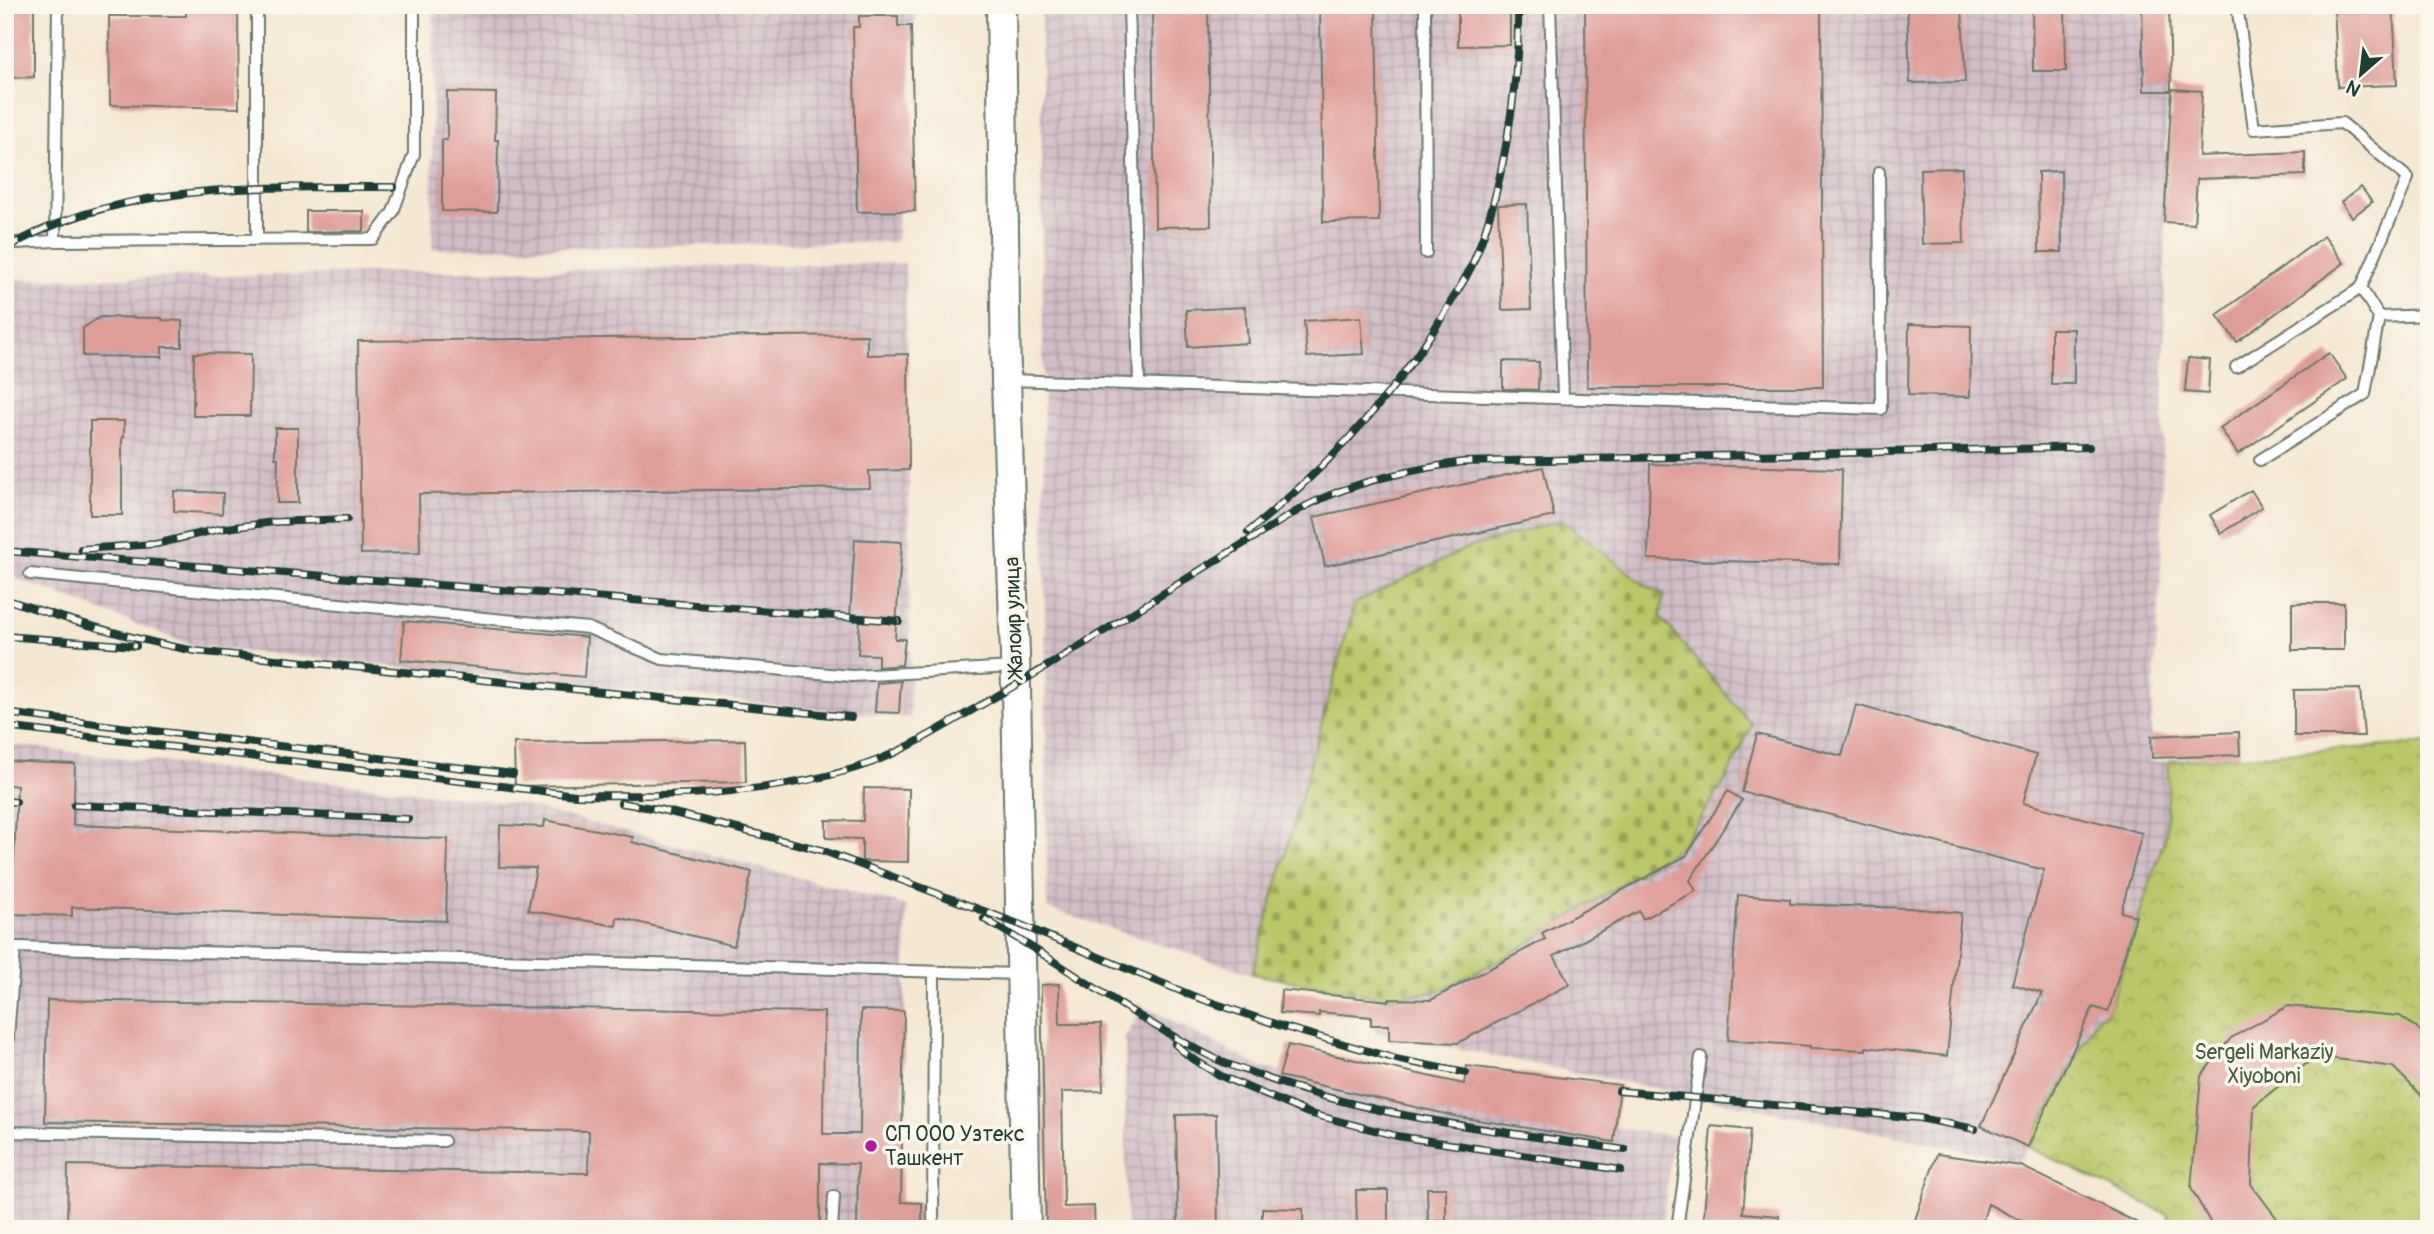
<svg xmlns="http://www.w3.org/2000/svg" width="2434" height="1234" font-family="Pangolin,sans-serif">
<style>
.industrial{fill:url(#industrial-grid)}
.cemetery{fill:url(#cemetery-stones);stroke:#6c824e;stroke-width:2}
.park{fill:url(#park-crowns);stroke:#6c824e;stroke-width:2}
.building{fill:#de9e98}
.lines{fill:none;stroke-linecap:round;stroke-linejoin:round}
.service-casing{stroke:#6a796b;stroke-width:14}
.tertiary-casing{stroke:#6a796b;stroke-width:32}
.service{stroke:#fff;stroke-width:10}
.tertiary{stroke:#fff;stroke-width:28}
.rail-casing{stroke:#1f3d34;stroke-width:8}
.rail{stroke:#fbf7ec;stroke-width:5;stroke-dasharray:16;stroke-linecap:butt}
.poi-dot{fill:#b5179e;stroke:#fbf7ec;stroke-width:2.5}
.labels{text-anchor:middle;dominant-baseline:central;stroke-width:7;stroke-linejoin:round;paint-order:stroke}
.street-label{font-size:21px;fill:#1f3d34;stroke:#fbf7ec}
.park-label{font-size:21px;fill:#465f41;stroke:#fbf7ec}
.poi-label{font-size:21px;fill:#1f3d34;stroke:#fbf7ec;text-anchor:start}
</style>
<defs>
<pattern id="industrial-grid" width="8" height="8" patternUnits="userSpaceOnUse" patternTransform="scale(1.75)"><rect width="8" height="8" fill="#d2bdc6"/><path d="M0 4h8M4 0v8" fill="none" stroke="#aa9ba2"/></pattern>
<pattern id="cemetery-stones" width="16" height="16" patternUnits="userSpaceOnUse" patternTransform="scale(1.75)"><rect width="16" height="16" fill="#bac668"/><path d="M2 7V4a2 2 0 0 1 4 0v3zM10 15v-3a2 2 0 0 1 4 0v3z" fill="#97a256"/></pattern>
<pattern id="park-crowns" width="20" height="18" patternUnits="userSpaceOnUse" patternTransform="scale(1.75)"><rect width="20" height="18" fill="#bac668"/><path d="M2 6a3 3 0 1 1 6 0M12 15a3 3 0 1 1 6 0" fill="none" stroke="#97a256"/></pattern>
</defs>
<rect width="100%" height="100%" fill="#fbf7ec"/>
<filter id="ink" filterUnits="userSpaceOnUse"><feTurbulence type="fractalNoise" baseFrequency=".0143" numOctaves="2"/><feDisplacementMap in="SourceGraphic" scale="14" xChannelSelector="R" yChannelSelector="G"/><feConvolveMatrix kernelMatrix="1 2 1 2 8 2 1 2 1" color-interpolation-filters="sRGB"/></filter>
<filter id="wash" filterUnits="userSpaceOnUse"><feTurbulence type="fractalNoise" baseFrequency=".00686" numOctaves="4" result="noise"/><feDisplacementMap in="SourceGraphic" scale="28" xChannelSelector="R" yChannelSelector="G"/><feGaussianBlur stdDeviation="1.57" result="paint"/><feColorMatrix in="noise" values="0 0 0 0 0 0 0 0 0 0 0 0 0 0 0 0 0 1.4 0 .05"/><feComposite in="paint" operator="in"/></filter>
<g filter="url(#wash)">
<rect width="100%" height="100%" fill="#f5e8d2"/>
<!-- industrial -->
<path class="industrial" d="M433,5H916L896,242L432,249Z
M1041,5H2168L2161,572L2149,762L2169,761L2166,834L2108,1012L2098,1017L2019,1161L1374,1032L1384,998L1437,992L1506,957L1680,847L1752,726L1660,617L1664,595L1642,583L1355,604L1252,974L1047,908Z
M905,263L909,470L910,718L194,646L5,574V280Z
M5,744L519,804L907,906L901,1202L922,1203V1228L5,1229Z
M1137,1003L1263,1068L1366,1090L1673,1136L1662,1229H1127L1125,1038L1137,1016Z"/>
<!-- cemetery -->
<path class="cemetery" d="M1562,520L1642,583L1664,595L1660,617L1752,725L1724,783L1680,847L1506,957L1437,992L1384,998L1252,974L1355,603L1467,548Z"/>
<!-- park -->
<path class="park" d="M2429,743V1229H2167L2169,1215L2028,1147L2098,1017L2108,1012L2166,834L2169,761Z"/>
<g id="blocks">
<!-- building -->
<path class="building" d="M5,5H34V77L5,78Z
M1152,5H1208L1211,226L1155,227Z
M1320,5H1376L1379,221L1323,222Z
M1458,5H1510V45L1458,46Z
M1585,5H1821L1823,387H1587Z
M1907,5H1962L1965,82L1910,83Z
M2032,5H2065L2066,71H2033Z
M2142,5H2169L2171,91H2144Z
M2334,5H2393L2397,85L2338,87Z
M186,10H238L239,108L110,105L109,16H186Z
M859,16H898V26H911L915,211L857,212L853,27H859Z
M2172,89L2202,91L2199,156L2305,152V175L2197,179L2194,224L2164,222Z
M447,92L496,93L495,140H498L497,212L442,211V140H447Z
M1962,168L1964,243L1922,244L1920,169Z
M2061,171L2062,252H2039L2038,172Z
M2361,187L2372,202L2352,217L2341,202Z
M1527,204L1531,309L1502,310L1498,205Z
M306,211H364V231L306,232Z
M2324,236L2344,263L2237,342L2217,315Z
M1245,307L1248,343L1188,347L1186,310Z
M100,317L162,318V320L182,321V347H162V357L83,356V328Z
M1361,317L1364,354L1307,357L1304,321Z
M1909,324L1971,326L1970,397L1908,395Z
M2051,329H2074V384H2051Z
M867,335V355L908,354L909,470L869,471L870,488L419,494L420,553L361,554L358,341Z
M194,353L251,354L250,416H193Z
M2329,353L2347,379L2238,454L2220,428Z
M2188,358L2210,360L2208,394L2185,392Z
M1503,361L1539,362L1538,390L1503,389Z
M90,421H124V437H122V515H90Z
M275,428H298V503H277L278,458H275Z
M1650,464L1842,469L1840,564L1648,559Z
M1543,467L1554,516L1325,566L1314,517Z
M2251,490L2262,507L2221,533L2210,515Z
M174,491L223,493L222,514L174,511Z
M855,539L902,542L895,639H905L902,665L878,667V655L858,654L860,616H850Z
M2292,603H2344V650H2292Z
M404,621L587,637L584,677L401,660Z
M901,681L899,713L875,712L877,683Z
M2360,689L2364,736H2294V690Z
M1856,705L2036,755L2023,803L2142,833L2121,912L2136,916L2108,1012L2093,1007L2028,1147L1981,1126L2042,993L2012,984L2044,870L1742,792L1757,734L1842,756Z
M2239,732L2240,755L2152,758L2151,736Z
M745,740L746,782L515,786L514,743Z
M5,761L75,764L73,825L448,839L446,921L72,907V916L12,914L17,786L5,784Z
M864,788L909,789L908,862L862,861V839L826,838V820L863,821Z
M1728,791L1742,800L1690,880L1696,891L1643,919L1639,911L1554,956L1570,984L1458,1043L1389,1040V1025H1371V1017L1319,1012V1016L1280,1013L1281,990L1389,1001V999L1431,1000L1545,939L1542,933L1686,856Z
M545,820L633,837L632,842L752,872L734,946L617,917L616,926L528,910L536,868L499,867L500,825L544,827Z
M1738,895L1790,899V904L1908,908L1961,913L1947,1056L1866,1047V1050L1810,1048V1046L1728,1040Z
M1059,984L1060,1024H1101L1103,1091L1062,1092L1064,1207L1094,1206L1095,1229H1046L1041,985Z
M47,1000L824,1012L823,1134H860L861,1010L904,1011L901,1202L922,1203V1228L857,1229L858,1164L820,1163V1229H67L68,1165L588,1173L589,1131L45,1122Z
M2288,1006L2400,1016L2429,1037V1103L2393,1067L2316,1056L2254,1106L2251,1184L2285,1229H2214L2191,1188L2201,1076L2231,1038Z
M1288,1045L1464,1084L1467,1066L1620,1085L1614,1142L1459,1117L1279,1076Z
M1216,1114L1218,1229H1178L1176,1115Z
M1711,1126L1750,1130L1743,1213L1779,1216L1778,1229H1703Z
M1937,1154L2021,1166L2150,1229H2037L1988,1204L1980,1229H1912Z
M1427,1188H1446V1221H1428Z
M1356,1190H1388V1229H1357Z
M1262,1208L1303,1209V1229H1262Z"/>
</g>
</g>
<g filter="url(#ink)">
<use href="#blocks" fill-opacity="0" stroke="#6a796b" stroke-width="2"/>
<g class="lines">
<!-- service casing -->
<g class="service-casing">
<path id="service" d="M1129,5L1139,384
M1425,5L1426,253
M1550,5L1563,398
M2237,5L2254,129L2342,123L2408,178L2361,288
M257,240V5
M55,241L58,5
M5,247L15,243L55,241L373,239L393,212L414,154V5
M2379,317L2429,315
M2236,367L2361,288L2379,317L2365,394L2260,460
M1009,380L1881,409L1879,172
M30,574L588,628L662,659L852,676L1013,667
M5,1076L15,947L1020,974
M5,1132L444,1141
M832,1229L834,1196
M933,1229L934,972
M1677,1229L1701,1057"/>
</g>
<!-- tertiary casing -->
<g class="tertiary-casing">
<path id="tertiary" d="M1001,5L1006,380L1016,686L1026,1229"/>
</g>
<!-- service -->
<use href="#service" class="service"/>
<!-- tertiary -->
<use href="#tertiary" class="tertiary"/>
<!-- rail casing -->
<g class="rail-casing">
<path id="rail" d="M5,249C121,180 264,188 394,187
M1248,532C1327,468 1400,390 1451,302C1458,290 1466,278 1472,265C1503,194 1520,83 1518,5
M81,549L156,544L219,529L274,522L347,519
M5,551L899,621
M5,599C68,620 130,639 195,651L851,717
M5,636L136,646
M5,713L513,774
M5,727L576,795C667,796 760,796 849,770C896,757 939,729 981,705C1071,655 1155,597 1243,544C1264,532 1284,518 1306,506C1355,481 1410,470 1463,462L2089,447
M5,801L16,802
M621,803L658,809L821,850L1021,925L1193,996L1281,1026L1400,1060L1466,1073
M74,805L408,819
M984,919C1063,963 1134,1019 1216,1059C1230,1066 1246,1070 1261,1076C1377,1119 1503,1131 1625,1150
M1175,1044L1191,1058L1221,1076L1308,1113L1397,1136L1621,1170
M1619,1091L1919,1118L1975,1129"/>
</g>
<!-- rail -->
<use href="#rail" class="rail"/>
</g>
</g>
<!-- markers -->
<circle class="poi-dot" cx="871" cy="1146" r="7"/>
<g class="labels">
<!-- street labels -->
<g class="street-label">
<text transform="translate(1014 617) rotate(-92)">Жалоир улица</text>
</g>
<!-- park labels -->
<g class="park-label">
<text x="2264" y="1052">Sergeli Markaziy<tspan x="2264" dy="24">Xiyoboni</tspan></text>
</g>
<!-- poi labels -->
<g class="poi-label">
<text x="885" y="1134">СП ООО Узтекс<tspan x="885" dy="24">Ташкент</tspan></text>
</g>
</g>
<!-- margin -->
<rect width="2434" height="1234" fill="none" stroke="#fbf7ec" stroke-width="28"/>
<!-- north arrow -->
<g transform="translate(2361 74) rotate(208)" stroke="#fbf7ec" stroke-width="5" paint-order="stroke">
<path d="M0-5L12 26L0 18L-12 26Z" fill="#1f3d34"/>
<text y="-10" font-size="19" font-weight="bold" text-anchor="middle" fill="#1f3d34">N</text>
</g>
</svg>
